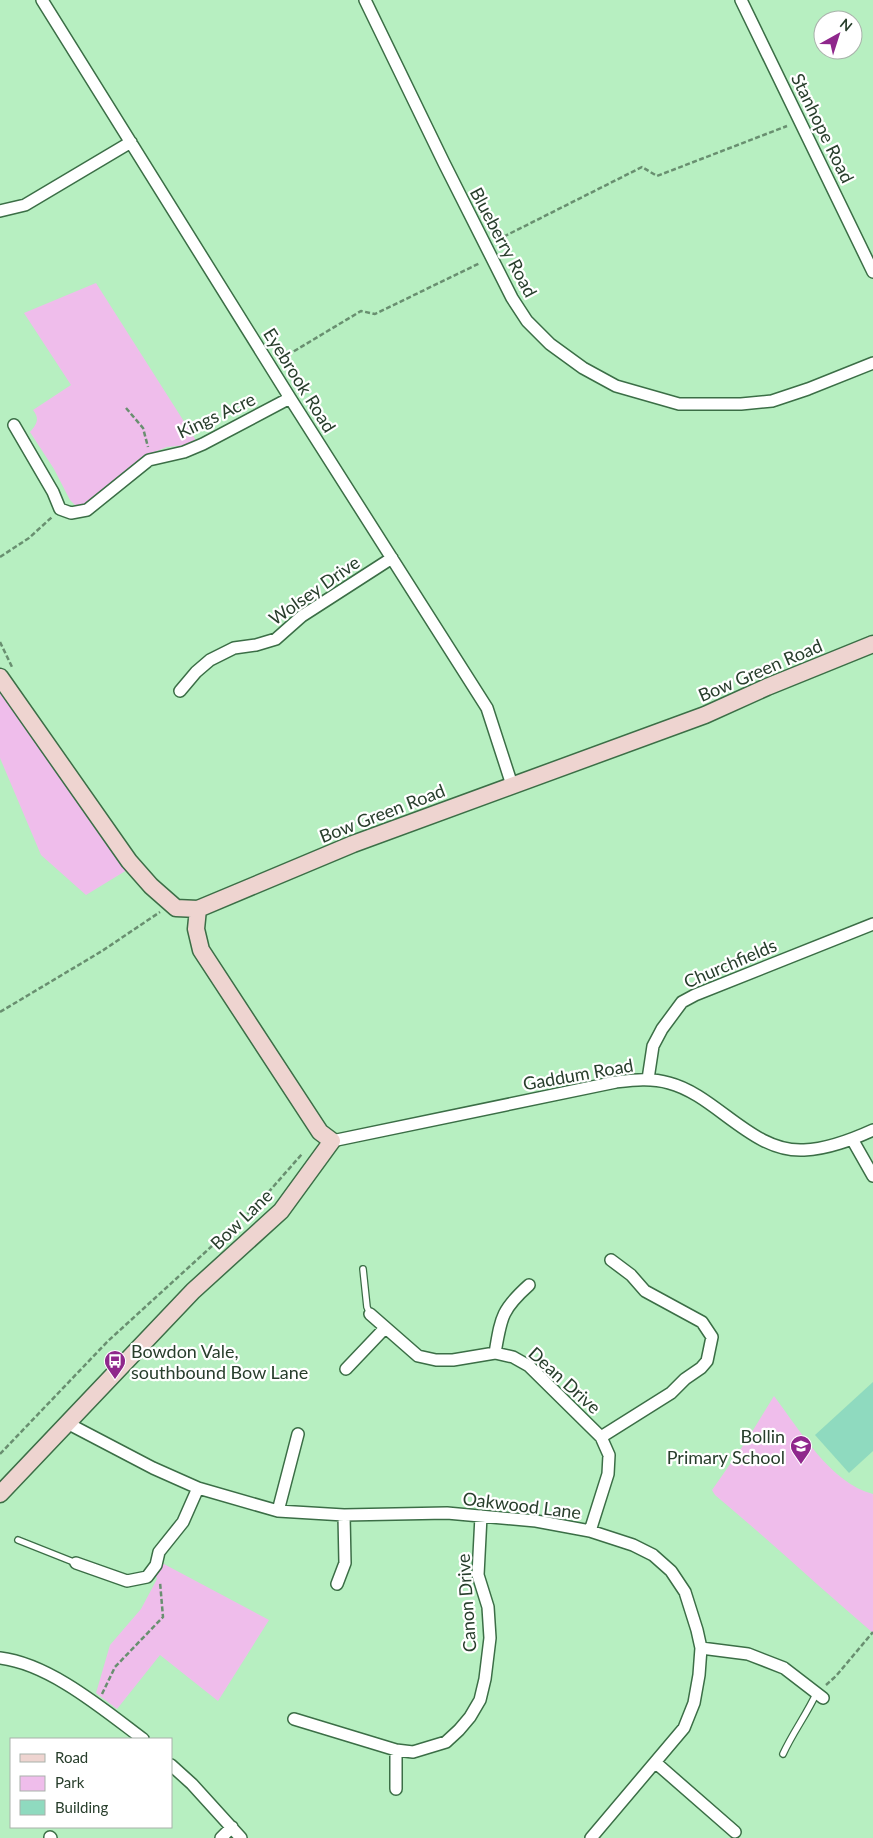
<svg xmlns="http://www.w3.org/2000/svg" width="873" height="1838" font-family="Lato,sans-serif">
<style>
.green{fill:#efbdeb}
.building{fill:#8fdabf}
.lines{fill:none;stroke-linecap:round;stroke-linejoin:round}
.lane-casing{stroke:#3b6e46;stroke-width:8}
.street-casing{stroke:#3b6e46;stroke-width:14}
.secondary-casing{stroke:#3b6e46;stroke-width:19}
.path{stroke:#698f70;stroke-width:2.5;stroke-dasharray:5 2.5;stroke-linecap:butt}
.lane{stroke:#fff;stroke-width:5.5}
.street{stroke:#fff;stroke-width:11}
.secondary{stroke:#eed4d0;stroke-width:16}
.labels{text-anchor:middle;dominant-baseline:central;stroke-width:4.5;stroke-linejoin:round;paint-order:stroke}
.street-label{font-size:18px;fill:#283e2c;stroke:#fff}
.poi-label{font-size:18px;fill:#283e2c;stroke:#fff;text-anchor:start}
</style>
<rect width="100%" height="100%" fill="#b7efc1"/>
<!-- green -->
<path class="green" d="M96,283L197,442L187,445L167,447L154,452L89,503L76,506L70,500L54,469L30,432C37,424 40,419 33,410L71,385L24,313Z
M0,682L127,870L86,895L41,855L0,758Z
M774,1396C799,1429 831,1484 873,1494V1633C820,1588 769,1540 715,1495L712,1490L747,1440Z
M162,1563L269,1620L218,1701L160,1655L117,1709L96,1693L110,1645L141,1609L157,1579L155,1574Z"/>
<!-- building -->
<path class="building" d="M873,1382V1451L849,1473L815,1435Z"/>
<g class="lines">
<!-- lane casing -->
<g class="lane-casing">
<path id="lane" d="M363,1269L367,1307L370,1314
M18,1540L76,1563
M783,1754C793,1732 807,1714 817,1692"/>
</g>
<!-- street casing -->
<g class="street-casing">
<path id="street" d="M42,0L290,398L487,708L512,785
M365,0L444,163L512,298L527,321L550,344L583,368L616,386L679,404H741L772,401L808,389L873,363
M741,0L873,272
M0,211L25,205L131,142
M14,425L53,492L60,509L71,513L87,510L149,460L184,452L203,444L290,398
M180,691L196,672L210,660L234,648L256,645L276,639L302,616L392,558
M648,1079L653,1046L662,1029L682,1002L695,995L873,924
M852,1139L873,1176
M332,1141L616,1082C634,1080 651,1078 669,1083C716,1095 752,1153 804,1150C828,1149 851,1140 873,1130
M370,1314L418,1356L436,1360H453L495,1353L513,1357L529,1366L601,1437L609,1455L608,1474L590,1531
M495,1353C501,1318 501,1310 529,1285
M346,1369L385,1328
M67,1423L153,1468L198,1488L278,1511L344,1515L447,1513L536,1521L590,1531L633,1545L653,1555L671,1571L685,1592L697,1630L701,1648L699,1675L694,1703L684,1728L591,1838
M601,1437L671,1393L685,1379L701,1368L707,1361L712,1337L702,1322L645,1291L631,1275L611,1260
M278,1511L298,1434
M76,1563L127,1581L147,1577L156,1565L159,1552L183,1522L198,1488
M337,1584L345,1563L344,1515
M701,1648L748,1654L784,1668L823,1698
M0,1658C50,1664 103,1709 143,1739
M294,1719L396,1750L413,1752L446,1742L459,1730L470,1717L480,1700L485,1679L490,1638L488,1607L478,1575L481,1516
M396,1750V1789
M656,1763L735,1832
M171,1765L192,1784L241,1838
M50,1837L51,1838
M221,1838L232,1827"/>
</g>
<!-- secondary casing -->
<g class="secondary-casing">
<path id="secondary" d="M0,677L129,861L151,886L176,908L198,909L353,844L705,715L767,687L873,644
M0,1494L193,1291L281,1211L332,1141L320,1132L201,950L196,929L198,909"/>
</g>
<!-- path -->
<path class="path" d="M497,240L642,167L657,176L787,126
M281,359L361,311L375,314L480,263
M126,408L143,428L148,447
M0,557L29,538L52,517
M0,642L12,667
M0,1012L102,951L160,912
M0,1454L108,1341L258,1204L302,1154
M826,1685L836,1676L873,1632
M102,1694L115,1667L163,1617L160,1582"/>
<!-- lane -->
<use href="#lane" class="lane"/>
<!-- street -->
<use href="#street" class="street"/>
<!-- secondary -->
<use href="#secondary" class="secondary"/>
</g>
<!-- icons -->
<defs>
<g id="bus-pin" transform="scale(1.125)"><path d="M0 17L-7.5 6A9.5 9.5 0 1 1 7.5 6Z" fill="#8f278c" stroke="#fff"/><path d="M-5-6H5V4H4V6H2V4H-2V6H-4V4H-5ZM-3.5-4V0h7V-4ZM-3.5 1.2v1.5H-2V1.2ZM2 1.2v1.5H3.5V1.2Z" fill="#fff"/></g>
<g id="school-pin" transform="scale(1.125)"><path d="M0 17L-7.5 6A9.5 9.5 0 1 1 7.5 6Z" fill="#8f278c" stroke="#fff"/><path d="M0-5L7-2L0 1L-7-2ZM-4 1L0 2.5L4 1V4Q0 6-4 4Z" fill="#fff"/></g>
</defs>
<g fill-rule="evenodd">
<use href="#bus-pin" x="115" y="1361"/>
<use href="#school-pin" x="801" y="1446"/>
</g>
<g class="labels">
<!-- street labels -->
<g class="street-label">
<text transform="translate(823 128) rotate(64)">Stanhope Road</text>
<text transform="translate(504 242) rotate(62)">Blueberry Road</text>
<text transform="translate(300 380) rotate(58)">Eyebrook Road</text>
<text transform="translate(216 415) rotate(-25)">Kings Acre</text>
<text transform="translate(314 590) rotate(-35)">Wolsey Drive</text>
<text transform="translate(760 670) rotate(-23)">Bow Green Road</text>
<text transform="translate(382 813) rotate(-21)">Bow Green Road</text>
<text transform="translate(730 963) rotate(-23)">Churchfields</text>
<text transform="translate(578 1074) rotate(-10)">Gaddum Road</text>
<text transform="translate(241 1219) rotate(-44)">Bow Lane</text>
<text transform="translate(565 1380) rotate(42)">Dean Drive</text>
<text transform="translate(522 1505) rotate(7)">Oakwood Lane</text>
<text transform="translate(466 1603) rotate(-94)">Canon Drive</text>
</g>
<!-- poi labels -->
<g class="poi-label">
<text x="131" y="1351">Bowdon Vale,<tspan x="131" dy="21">southbound Bow Lane</tspan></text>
<text x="785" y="1436" text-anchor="end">Bollin<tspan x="785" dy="21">Primary School</tspan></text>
</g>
</g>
<!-- legend -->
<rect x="10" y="1738" width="162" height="90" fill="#ffffff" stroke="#a9b2ab"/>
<rect x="20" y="1754" width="25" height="8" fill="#eed4d0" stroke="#a9b2ab"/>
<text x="55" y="1763" font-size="15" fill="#283e2c">Road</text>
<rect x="20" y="1776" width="25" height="15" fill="#efbdeb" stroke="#a9b2ab"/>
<text x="55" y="1788" font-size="15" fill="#283e2c">Park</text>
<rect x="20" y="1800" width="25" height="15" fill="#8fdabf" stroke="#a9b2ab"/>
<text x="55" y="1813" font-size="15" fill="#283e2c">Building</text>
<!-- north arrow -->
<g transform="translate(838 35) rotate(39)"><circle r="24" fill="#ffffff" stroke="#a9b2ab"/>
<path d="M0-4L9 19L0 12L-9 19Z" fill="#8f278c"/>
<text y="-8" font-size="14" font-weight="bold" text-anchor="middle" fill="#283e2c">N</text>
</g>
</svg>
